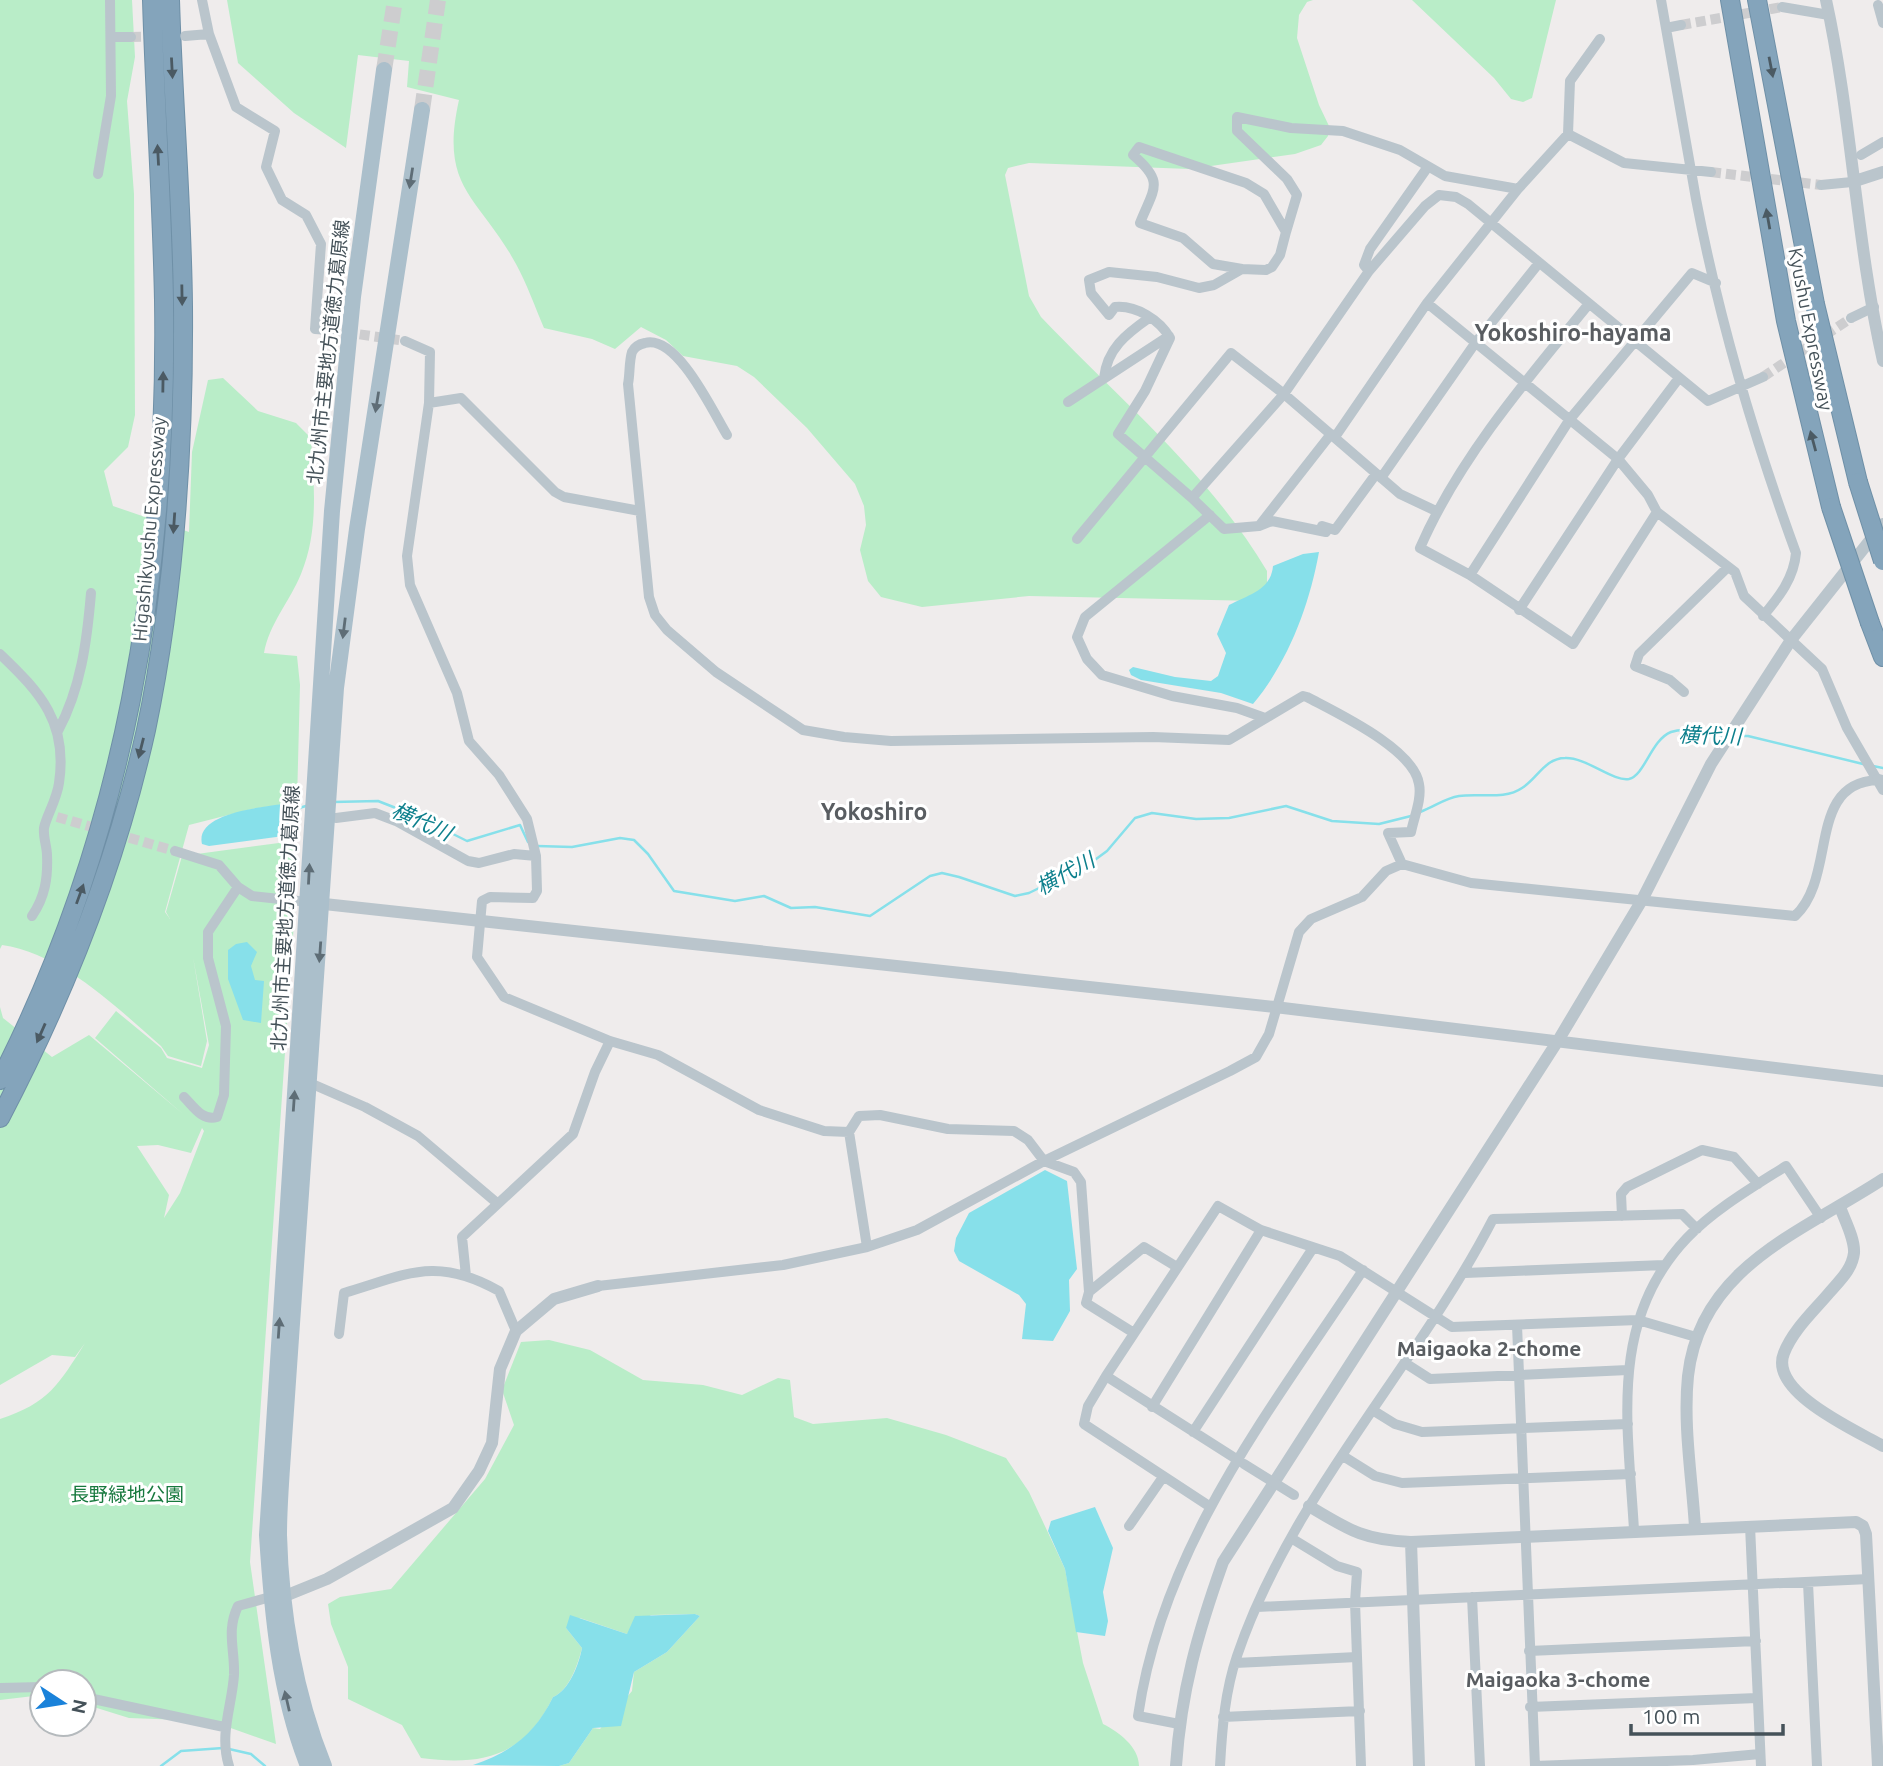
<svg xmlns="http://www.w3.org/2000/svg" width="1883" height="1766" font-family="Ubuntu,'Noto Sans JP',sans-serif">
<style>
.green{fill:#b9edc8;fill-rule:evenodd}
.water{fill:#87e0ea}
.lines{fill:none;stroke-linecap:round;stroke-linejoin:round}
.stream{stroke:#87e0ea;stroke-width:2.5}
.minor-tunnel{stroke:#cdcdcf;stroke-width:10;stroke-dasharray:10 5;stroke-linecap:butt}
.primary-tunnel{stroke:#cdcdcf;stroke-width:16;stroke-dasharray:16 8;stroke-linecap:butt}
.motorway-casing{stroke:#6f90a7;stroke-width:20}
.minor{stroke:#bac5cc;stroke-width:10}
.tertiary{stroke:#bac5cc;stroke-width:12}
.primary{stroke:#abbfcb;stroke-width:16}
.motorway{stroke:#84a4bb;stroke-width:18}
.motorway-bridge-casing{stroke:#6f90a7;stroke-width:20;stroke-linecap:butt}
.minor-bridge{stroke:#bac5cc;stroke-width:10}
.motorway-bridge{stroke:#84a4bb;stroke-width:18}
.oneway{fill:#4b5a63}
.oneway2{fill:#5e6d76}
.labels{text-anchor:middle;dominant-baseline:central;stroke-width:6;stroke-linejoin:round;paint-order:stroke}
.street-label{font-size:19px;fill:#455259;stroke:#fff}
.park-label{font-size:19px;fill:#17793e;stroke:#fff}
.water-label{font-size:21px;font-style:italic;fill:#0e808d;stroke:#fff}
.neighbourhood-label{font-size:21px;font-weight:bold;fill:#595d61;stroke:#fff}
.quarter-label{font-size:23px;font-weight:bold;fill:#595d61;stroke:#fff}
</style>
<rect width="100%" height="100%" fill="#efecec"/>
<!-- green -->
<path class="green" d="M0,0H132L135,57L127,101L134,194L135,415L128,447L104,471L113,506L189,532L192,452L208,380L223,378L258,411L296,423L311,438C314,485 319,530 301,574C290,601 269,624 264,653L297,656L300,685L297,802L252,809L189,825L165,912L170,919L166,912L182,856L294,841L288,905L295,907L250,1562L276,1744L211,1721L129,1718L84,1704V1682H42V1695L0,1700V1419C49,1403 59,1384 85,1343L75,1357L52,1355L0,1385V1007L3,1018L52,1057L89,1035L183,1114L95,1038L116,1011L161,1048L167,1058L202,1068L209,1045L193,957L207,1041L201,1066L168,1056L161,1046C116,1007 63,954 2,945L0,949ZM202,1128L204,1131L180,1193L164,1218L169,1195L137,1146L158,1145L191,1153Z
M227,0H1313L1307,2L1299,15L1297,38L1319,105L1329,126L1328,136L1321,145L1295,154L1190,169L1029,163L1008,168L1005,175L1029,296L1041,317C1119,399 1209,473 1267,571V584L1257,601L1029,596L922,607L881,597L868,581L860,550L866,525L864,506L855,484L807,428L754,377L737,366L683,356L666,340L641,327L615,349L592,339L544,328C535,307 527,284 516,264C478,195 439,189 459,100L407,87L409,61L358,55L346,148L294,113L238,63Z
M1412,0H1556L1532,98L1523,102L1511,99L1494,78Z
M549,1340L590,1350L643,1380L703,1385L742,1395L778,1378L790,1380L794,1417L813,1424L887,1418L946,1435L1006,1458L1029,1492L1065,1569L1083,1663L1103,1724C1119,1732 1139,1747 1139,1766H559L569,1763L593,1728L600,1729L632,1691L634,1672L667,1652L700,1616L695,1614L651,1615L627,1634L580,1618L566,1628L582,1648C578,1664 569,1691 553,1697C525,1756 483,1766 421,1758L402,1725L348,1699V1667L331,1624L328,1604L340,1597L391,1589L485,1479L514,1425L502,1390L521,1342Z"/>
<!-- water -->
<path class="water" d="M1319,552C1309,607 1288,662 1253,704L1221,693L1141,680L1131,675L1129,670L1133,667L1175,677L1211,681L1218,676L1226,653L1217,634L1229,605C1248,595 1271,590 1273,566L1303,554Z
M297,802L291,835L209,846L202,844C194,810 275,806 297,802Z
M247,942L257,952L251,966L255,980L264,981L261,1023L243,1020L228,979V950L236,944Z
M1045,1170L1067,1181L1077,1269L1069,1280L1070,1311L1053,1341L1022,1339L1026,1304L1019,1295L959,1261L954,1251L956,1238L969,1213Z
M1095,1507L1113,1548L1103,1592L1108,1621L1105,1636L1076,1632L1065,1569L1048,1531L1051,1521Z
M695,1614L700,1616L667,1652L634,1672L621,1726L593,1728L569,1763L559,1766L473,1765C511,1752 535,1734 553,1697C569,1691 579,1664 582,1648L566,1628L570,1615L627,1634L635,1616Z"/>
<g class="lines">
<!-- stream -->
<path class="stream" d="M1734,736H1748L1863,764
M1873,766L1883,768
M333,802L378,801L419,817L467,841L520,825L528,842
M292,810L306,806
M1420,812C1434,807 1445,798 1459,796C1479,793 1505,800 1522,788C1537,779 1545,758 1565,758C1586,757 1613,782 1629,779C1645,775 1651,740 1671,732C1686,727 1708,733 1724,736
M537,846L572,847L620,838L634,840L648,854L674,891L735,901L764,896L791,908L815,907L870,916L930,876L942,873L959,877L1015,896L1029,893L1092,862L1107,851L1135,818L1152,813L1196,819L1229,818L1286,806L1332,821L1379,824L1411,816
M229,1749L251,1754L265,1766
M161,1766L181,1751L223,1748"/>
<!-- minor-tunnel -->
<path class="minor-tunnel" d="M1681,25L1782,7
M131,37L176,36
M1711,172L1821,185
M330,330L405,341
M1763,377L1851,318
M57,817L175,851"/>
<!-- primary-tunnel -->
<path class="primary-tunnel" d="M384,70L395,0
M422,110L438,0"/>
<!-- motorway casing -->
<g class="motorway-casing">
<path id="motorway" d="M1730,0L1786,321L1831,507
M1757,0L1815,304L1858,482
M1870,623L1883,657
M0,1080C126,834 168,574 164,300C162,200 155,100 152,0
M0,1118C64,996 116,865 146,730C175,592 184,447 183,306C182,204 173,102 170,0"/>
</g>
<!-- minor -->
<path class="minor" d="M202,0L209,34L236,107L275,131L266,167L282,200L306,215L321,244L315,329L330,330
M1661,0C1673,66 1684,133 1696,199C1719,319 1754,438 1796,553C1794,578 1779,597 1763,616
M1878,5L1883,23
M1782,7L1829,15
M1666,28L1681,25
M185,36L209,34
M111,37H131
M1568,134L1570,81L1600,39
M1861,155L1883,142
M98,174L111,96L110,0
M1821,185L1852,182
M1242,269L1213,264L1183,238L1140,223C1154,188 1165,182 1133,155L1139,147L1246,183L1264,194L1286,232L1297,195L1287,179L1237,131V117L1291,128L1343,131L1400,150L1445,176L1518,189L1568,134L1624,163L1711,172
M1369,271L1364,265L1370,249L1427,168
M1427,303L1618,459L1648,495L1657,512L1735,572L1744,596L1822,669L1847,728L1883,790
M1588,305C1527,379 1458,460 1420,548L1470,575L1573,644L1657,512
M1851,318L1874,307
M405,341L430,352L429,403L407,556L410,585L457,693L469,741L499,775L527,819L536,856L537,891L533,898L490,897L482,901L477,957L504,997L610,1041L658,1055L759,1110L824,1131L849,1132
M1104,378C1107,349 1126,334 1149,318
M1068,402L1169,336
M429,403L461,398L555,492L564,497L640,511
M727,435C713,412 677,334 645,343C640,344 635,346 632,352C629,361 630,375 628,384L649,597L655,615L667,630L716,672L803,730L844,737L891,741L1153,737L1229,740L1303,696L1307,697C1337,713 1414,749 1419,784C1422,799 1414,817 1411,832L1388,833L1402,864
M1335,437L1427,303L1518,189
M1381,478L1476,342L1539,263
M1192,498L1118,434L1145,391L1170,338C1160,320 1136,305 1115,307L1109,315L1091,293L1089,280L1109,272L1157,277L1199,288L1214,285L1242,269L1266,270L1272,267L1280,255L1286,232
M1210,515L1085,617L1077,637L1087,659L1102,675L1172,696L1237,708L1265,718
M1259,526L1331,434
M1322,526L1335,530L1376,474
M1326,532L1272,521L1259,526L1224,529L1192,498L1284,394L1369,271L1425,206L1439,195L1456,197L1468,204L1708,401L1763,377
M1077,539L1231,353L1284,394L1400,494L1436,511
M1470,575L1570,419L1692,273L1716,283
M1519,610L1618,459L1679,378
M0,654C41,693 68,723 59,783C57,799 46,817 44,828C43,837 47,847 47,855C48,878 45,897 32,916
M1684,692L1670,680L1635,666L1639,654L1727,568
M58,731C81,688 87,641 91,593
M336,818L375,813L396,821L468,861L479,863L514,854L536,856
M175,851L219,865L238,887L252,896L308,902
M310,1083L365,1107L418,1136L497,1203
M184,1097C194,1107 202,1121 217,1117L224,1095L226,1026L208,958V932L238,887
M1622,1216L1621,1194L1627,1187L1702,1150L1734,1157L1758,1184
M867,1247L849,1132L859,1116L880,1115L948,1129L1014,1131L1028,1140L1044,1161L1074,1172L1081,1182L1089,1292L1086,1303L1134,1333
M1465,1273L1664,1265
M466,1276L462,1237L573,1134L595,1072L610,1041
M598,1286L783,1265L867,1247L917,1230L1044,1161L1230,1071L1256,1057L1269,1034L1299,932L1311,919L1362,897L1386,871L1402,864L1471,883L1795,916C1838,876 1806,783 1878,780
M1089,1292L1144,1247L1177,1267
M1517,1325L1535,1766L1693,1760L1760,1754
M339,1334L344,1293C406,1275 435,1255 499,1291L516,1331
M1405,1363L1430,1379L1628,1370
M1106,1376L1241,1462
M1152,1407L1261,1230
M1374,1411L1395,1424L1422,1432L1628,1424
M1193,1432L1313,1248
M1343,1456L1375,1476L1402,1483L1631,1474
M1209,1506L1084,1424L1088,1406L1106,1376L1218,1206L1261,1230L1340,1256L1452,1327L1638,1320L1696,1337
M1129,1526L1163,1477
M1750,1526L1761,1766
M1634,1530C1628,1425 1608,1321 1687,1238C1715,1209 1753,1187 1786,1166L1821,1218
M1291,1538L1337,1566L1357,1572L1355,1602L1361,1766
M1808,1583L1817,1766
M1472,1597L1480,1766
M1257,1607L1869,1579
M1529,1651L1756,1641
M1235,1663L1357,1657
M0,1688L42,1687
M84,1697L224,1727
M1530,1707L1757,1698
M1223,1717L1360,1711
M1179,1724L1138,1716C1163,1544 1270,1411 1363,1270
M229,1766C219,1734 232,1706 234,1675C235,1649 226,1631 238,1606L274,1596
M1220,1766C1222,1729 1225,1691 1237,1656C1291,1496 1416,1368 1493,1219L1682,1214L1697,1229"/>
<!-- tertiary -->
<path class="tertiary" d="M1826,0C1852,119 1856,242 1883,361
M1852,182L1883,172
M1878,780L1883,781
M315,903L1275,1007L1883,1081
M1840,1207C1845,1221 1855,1239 1854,1253C1852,1270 1839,1281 1829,1293C1813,1312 1793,1330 1784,1353C1768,1392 1857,1431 1883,1446
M1309,1506C1349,1530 1363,1540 1411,1542L1856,1522L1863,1526L1866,1534L1878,1766
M1695,1527C1692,1478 1683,1425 1688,1376C1700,1267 1802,1232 1883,1179
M1411,1542L1419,1766
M285,1596L327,1579L453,1508L479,1471L492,1443L500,1369L516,1331L554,1299L598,1286
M1176,1766C1181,1691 1198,1632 1223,1562L1559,1039L1642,900L1711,764L1791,640L1883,524"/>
<!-- primary -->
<path class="primary" d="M308,1766C279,1693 272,1613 267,1535L332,511L353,297L384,70
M324,1766C295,1694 281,1612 279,1535C279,1503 282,1471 284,1439L336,688L357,529L422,110"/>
<!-- motorway -->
<use href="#motorway" class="motorway"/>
<!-- motorway-bridge casing -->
<g class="motorway-bridge-casing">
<path id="motorway-bridge" d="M1858,482L1883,561
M1831,507L1870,623"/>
</g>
<!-- minor-bridge -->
<path class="minor-bridge" d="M1244,1464L1294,1495"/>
<!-- motorway-bridge -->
<use href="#motorway-bridge" class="motorway-bridge"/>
</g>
<!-- one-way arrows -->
<defs><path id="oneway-solid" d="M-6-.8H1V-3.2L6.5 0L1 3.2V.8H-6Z" transform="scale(1.75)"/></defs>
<g class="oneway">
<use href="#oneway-solid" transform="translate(1771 67) rotate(79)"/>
<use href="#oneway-solid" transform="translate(172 68) rotate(87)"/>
<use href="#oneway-solid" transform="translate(158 155) rotate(-93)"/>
<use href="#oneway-solid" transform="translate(1768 219) rotate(-100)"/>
<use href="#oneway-solid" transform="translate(182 295) rotate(89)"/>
<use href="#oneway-solid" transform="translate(163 382) rotate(-89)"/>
<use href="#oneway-solid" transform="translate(1813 441) rotate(-105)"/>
<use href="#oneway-solid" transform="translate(174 523) rotate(94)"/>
<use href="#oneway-solid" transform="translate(141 748) rotate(104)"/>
<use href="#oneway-solid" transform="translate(80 894) rotate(-70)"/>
<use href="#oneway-solid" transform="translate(41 1033) rotate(114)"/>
</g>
<g class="oneway2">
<use href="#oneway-solid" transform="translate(411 178) rotate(99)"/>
<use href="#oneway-solid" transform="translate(377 402) rotate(99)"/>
<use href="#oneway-solid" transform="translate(344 628) rotate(97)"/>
<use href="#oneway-solid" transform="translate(309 874) rotate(-87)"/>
<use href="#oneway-solid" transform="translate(320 952) rotate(94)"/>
<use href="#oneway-solid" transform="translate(294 1101) rotate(-86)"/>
<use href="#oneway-solid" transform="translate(279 1328) rotate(-86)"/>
<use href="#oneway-solid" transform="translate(287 1701) rotate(-103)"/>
</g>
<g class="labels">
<!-- street labels -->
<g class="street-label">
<text transform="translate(1811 329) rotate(79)">Kyushu Expressway</text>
<text transform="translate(328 352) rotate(-84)">北九州市主要地方道徳力葛原線</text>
<text transform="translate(149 529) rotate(-85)">Higashikyushu Expressway</text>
<text transform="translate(285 918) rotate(-87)">北九州市主要地方道徳力葛原線</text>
</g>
<!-- park labels -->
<g class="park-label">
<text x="127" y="1494">長野緑地公園</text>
</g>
<!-- water labels -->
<g class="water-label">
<text transform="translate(1710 735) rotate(2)">横代川</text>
<text transform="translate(422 821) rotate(24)">横代川</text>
<text transform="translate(1065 873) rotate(-29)">横代川</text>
</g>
<!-- neighbourhood labels -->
<g class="neighbourhood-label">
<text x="1489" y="1348">Maigaoka 2-chome</text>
<text x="1558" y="1679">Maigaoka 3-chome</text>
</g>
<!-- quarter labels -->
<g class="quarter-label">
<text x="1573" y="332">Yokoshiro-hayama</text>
<text x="874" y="811">Yokoshiro</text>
</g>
</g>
<!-- north arrow -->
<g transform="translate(63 1703) rotate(102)"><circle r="33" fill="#ffffff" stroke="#b5babd" stroke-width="2"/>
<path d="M0-5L12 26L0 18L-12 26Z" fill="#1a82da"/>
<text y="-10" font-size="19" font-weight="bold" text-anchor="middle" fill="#455259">N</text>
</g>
<!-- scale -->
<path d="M1631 1724v10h152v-10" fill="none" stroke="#455259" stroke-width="3.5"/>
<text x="1642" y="1724" font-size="21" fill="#455259" stroke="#ffffff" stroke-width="5" paint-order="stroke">100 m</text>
</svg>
